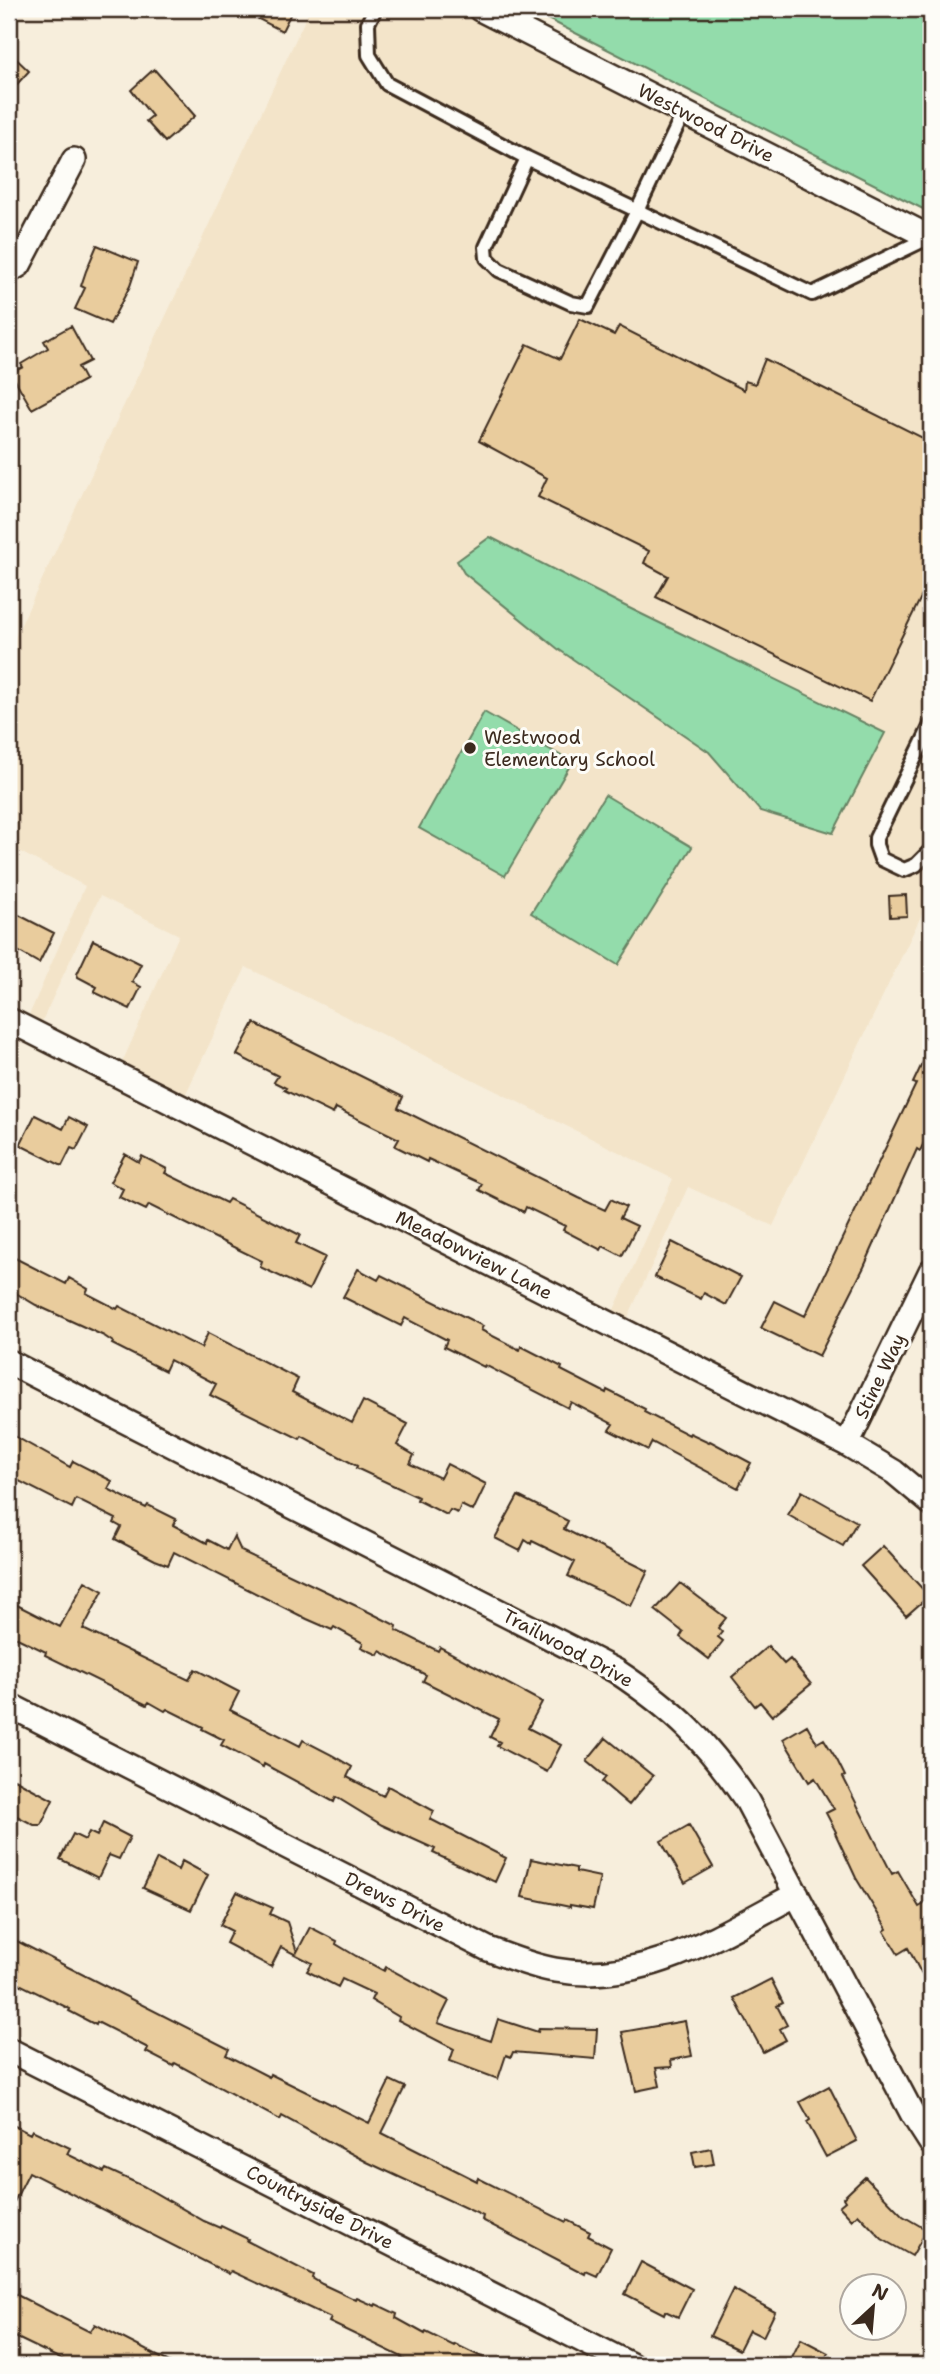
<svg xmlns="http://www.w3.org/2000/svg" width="940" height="2374" font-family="'Shantell Sans',sans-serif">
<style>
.built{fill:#f3e4c9}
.green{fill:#93dcab;stroke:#678364;stroke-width:2}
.building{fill:#e9cc9d;stroke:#3b2a1e;stroke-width:2}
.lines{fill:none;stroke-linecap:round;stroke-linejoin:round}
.service-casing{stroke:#3b2a1e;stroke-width:18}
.minor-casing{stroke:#3b2a1e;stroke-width:28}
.service{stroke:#fdfcf7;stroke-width:12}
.minor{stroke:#fdfcf7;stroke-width:23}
.poi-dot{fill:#3b2a1e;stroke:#fdfcf7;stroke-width:2.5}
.labels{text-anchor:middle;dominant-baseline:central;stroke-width:6;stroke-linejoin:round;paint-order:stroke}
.street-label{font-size:19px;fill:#3b2a1e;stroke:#fdfcf7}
.poi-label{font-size:19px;fill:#3b2a1e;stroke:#fdfcf7;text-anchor:start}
</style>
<rect width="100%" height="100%" fill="#f7eedc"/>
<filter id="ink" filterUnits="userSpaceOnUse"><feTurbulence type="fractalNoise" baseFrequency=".0143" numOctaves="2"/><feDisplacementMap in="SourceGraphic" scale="14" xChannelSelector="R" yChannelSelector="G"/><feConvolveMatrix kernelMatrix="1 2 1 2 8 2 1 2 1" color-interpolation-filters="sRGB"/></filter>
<g filter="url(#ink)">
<!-- built -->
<path class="built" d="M310,9H470L931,244V895L773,1226L688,1187L622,1330L608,1323L673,1179L246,967L180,1106L117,1074L179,935L100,896L36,1034L24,1027L85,886L9,846V650Z"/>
<!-- green -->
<path class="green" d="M528,9H931V213Z
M490,537L625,606L885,733L833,833L760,811L709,752L558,649L464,573L457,561Z
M484,712L572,762L505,876L419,828Z
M605,795L692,847L618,965L531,913Z"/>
<!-- building -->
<path class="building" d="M239,9H293L282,31Z
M9,52L29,71L9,93Z
M154,69L195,116L165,142L146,121L152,116L131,90Z
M97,245L138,262L130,286L110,324L75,309L85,288L81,286L86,271Z
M580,319L614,335L619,326L744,390L745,381L755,384L765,359L931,442V577L870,701L656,597L668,576L644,563L649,551L538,497L547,478L479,441L527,344L560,359Z
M71,326L90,361L78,367L85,380L32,409L11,373L23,367L21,364L48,348L44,341Z
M906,895L907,916L890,917L889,896Z
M9,910L54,933L39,963L9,946Z
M93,940L141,964L132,982L141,987L130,1009L94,992L97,987L78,977L77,974Z
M254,1023L403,1097L398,1108L579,1198L605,1210L611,1199L626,1207L620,1218L637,1226L622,1256L603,1246L601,1250L563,1230L565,1226L526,1207L524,1212L499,1200L479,1190L482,1184L428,1159L427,1162L395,1146L399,1139L336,1108L333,1114L284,1090L286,1088L274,1082L278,1076L237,1055Z
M931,1045V1128L920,1151L917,1149L864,1267L819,1356L761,1328L775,1301L805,1316L916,1084L913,1083Z
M35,1115L63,1129L69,1117L88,1127L76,1150L71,1148L62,1166L20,1145Z
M125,1154L139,1162L142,1156L167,1169L165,1173L226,1203L229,1199L300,1235L296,1243L325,1257L309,1290L260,1267L262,1261L207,1234L149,1205L146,1210L119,1197L123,1189L110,1182Z
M672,1242L741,1277L726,1305L704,1293L701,1299L655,1277Z
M9,1255L66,1284L69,1278L88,1289L86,1293L117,1309L119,1306L201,1348L208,1333L298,1379L292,1392L352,1423L363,1401L408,1424L397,1445L414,1455L410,1464L440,1478L447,1464L486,1484L473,1511L461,1505L458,1513L450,1510L447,1515L417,1500L418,1497L356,1468L357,1466L302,1436L300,1439L210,1395L216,1384L170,1360L165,1371L112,1344L113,1342L104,1336L36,1305L9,1289Z
M358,1269L378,1280L381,1275L483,1326L481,1330L520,1350L521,1346L562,1367L561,1370L606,1393L607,1390L645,1409L644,1412L689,1435L690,1433L709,1442L710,1441L751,1463L738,1488L652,1442L648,1450L609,1430L613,1424L571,1402L568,1408L485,1365L484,1367L444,1347L447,1340L405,1318L401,1326L343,1297Z
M9,1433L70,1467L73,1461L112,1481L108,1489L146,1508L148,1505L176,1519L173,1525L207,1543L208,1540L227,1550L234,1536L241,1551L369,1612L397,1626L396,1630L438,1651L440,1647L542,1702L528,1728L561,1745L547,1772L497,1746L500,1742L490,1737L499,1719L423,1681L426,1675L380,1651L378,1655L361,1647L363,1643L334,1627L332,1630L307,1619L174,1552L168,1565L155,1560L115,1539L121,1527L114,1523L116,1519L76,1499L72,1508L9,1476Z
M802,1491L857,1522L843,1546L788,1515Z
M518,1496L568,1521L564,1529L648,1571L631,1606L568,1576L575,1562L532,1541L531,1544L525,1540L520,1551L495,1538Z
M883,1546L929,1596L906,1616L861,1566Z
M85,1581L103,1591L83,1629L189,1680L195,1669L239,1692L230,1710L300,1746L303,1740L332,1755L352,1767L347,1777L383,1796L388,1786L434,1811L430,1819L506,1858L495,1882L433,1853L435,1849L382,1825L336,1797L334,1802L264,1764L263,1767L221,1745L224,1740L202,1729L203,1727L167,1709L165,1711L149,1702L147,1705L45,1655L46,1652L9,1634V1601L60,1627Z
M680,1583L726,1618L718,1628L722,1632L718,1637L723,1641L709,1659L680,1637L683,1632L655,1610Z
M768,1646L784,1664L790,1659L811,1684L772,1716L760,1702L755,1706L732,1677Z
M807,1725L817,1743L824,1739L837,1760L845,1776L843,1777L892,1874L898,1871L919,1907L926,1903L931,1912V1992L908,1948L898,1954L884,1931L887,1929L856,1878L835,1833L836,1832L826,1813L834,1809L815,1778L809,1782L783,1739Z
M606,1738L653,1776L629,1805L602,1782L606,1777L587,1761Z
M14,1779L53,1800L41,1825H34L9,1812V1789Z
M103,1823L130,1837L119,1859L109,1855L98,1878L60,1859L73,1834L85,1840L89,1832L97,1836Z
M689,1825L713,1867L685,1883L661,1841Z
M157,1859L178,1870L182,1861L208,1875L191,1910L143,1888Z
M531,1859L576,1868V1872L600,1877L593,1909L570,1905V1907L522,1897Z
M237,1892L273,1908L270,1914L287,1922L297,1952L310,1927L337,1941L336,1944L356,1956L384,1971L386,1967L449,2001L438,2023L491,2041L498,2019L538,2032L539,2028L597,2029L595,2059L513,2052L511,2057L506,2055L498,2079L450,2061L454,2049L398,2020L399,2017L371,2000L374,1994L342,1979L338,1987L307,1971L312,1963L281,1947L271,1967L226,1943L232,1931L220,1925Z
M9,1937L229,2049L226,2055L269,2077L270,2074L369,2123L390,2080L405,2087L382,2133L477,2181L478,2178L566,2222L567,2220L590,2232L588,2236L611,2248L597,2276L586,2271L585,2274L482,2220L483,2216L367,2162L282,2116L280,2120L175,2063L173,2066L146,2052L148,2048L97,2022L96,2025L69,2011L70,2009L9,1979Z
M771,1979L783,2003L777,2006L787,2025L780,2029L786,2040L763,2052L734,1998Z
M685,2021L692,2056L671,2060L672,2067L656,2068L660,2086L636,2091L622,2032Z
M829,2086L857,2141L826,2157L807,2122L810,2120L800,2102Z
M9,2123L30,2134L32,2130L70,2148L67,2154L104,2172L106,2169L143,2186L204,2221L220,2228L221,2226L248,2239L247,2241L313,2275L312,2278L322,2284L356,2300L357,2298L375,2306L376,2304L397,2314L396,2318L425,2334L426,2332L454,2346L455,2344L498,2365H415L401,2358L402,2357L329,2322L331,2318L231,2271L229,2274L29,2172L9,2212Z
M711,2148L714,2164L695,2167L692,2152Z
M865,2177L903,2216L927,2230L912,2256L882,2239L858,2214L852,2220L839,2206L845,2201L843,2198Z
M641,2262L692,2289L678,2317L665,2311L664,2314L625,2294Z
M733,2289L775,2312L763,2337L749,2330L739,2350L710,2336Z
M9,2291L90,2332L95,2324L175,2365H73L9,2334Z
M801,2339L828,2353L822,2365H788Z"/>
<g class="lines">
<!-- service casing -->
<g class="service-casing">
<path id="service" d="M375,9L368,23L369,55L387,84L527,158L812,294L930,237
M527,158L486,247L487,258L499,270L571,303L588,306L637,211L684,112
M931,725L876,838V845L881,859L904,870L916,865L931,850"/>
</g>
<!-- minor casing -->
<g class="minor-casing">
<path id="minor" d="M480,9L931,238
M9,271L19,265L74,160
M9,1020L847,1444L894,1472L931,1503
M9,1362L616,1671C676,1711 707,1742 747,1801L913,2115L931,2143
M847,1444L931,1271
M9,1705L488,1949C510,1957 531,1966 555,1970C644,1986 721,1934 797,1894
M9,2050L631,2365"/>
</g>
<!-- service -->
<use href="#service" class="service"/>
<!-- minor -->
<use href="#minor" class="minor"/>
</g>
</g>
<!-- markers -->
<circle class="poi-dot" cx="470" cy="748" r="7"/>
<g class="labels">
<!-- street labels -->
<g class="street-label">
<text transform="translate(706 123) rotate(27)">Westwood Drive</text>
<text transform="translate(474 1255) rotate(27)">Meadowview Lane</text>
<text transform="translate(880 1376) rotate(-64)">Stine Way</text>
<text transform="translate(568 1648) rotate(28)">Trailwood Drive</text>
<text transform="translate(395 1902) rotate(27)">Drews Drive</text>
<text transform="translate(320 2207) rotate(27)">Countryside Drive</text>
</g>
<!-- poi labels -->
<g class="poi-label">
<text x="484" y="737">Westwood<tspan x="484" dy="22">Elementary School</tspan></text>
</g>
</g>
<!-- margin -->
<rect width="940" height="2374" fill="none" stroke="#fdfcf7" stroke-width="35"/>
<rect x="18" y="18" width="905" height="2339" fill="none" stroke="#3b2a1e" stroke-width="2.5" filter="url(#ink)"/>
<!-- north arrow -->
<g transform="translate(873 2307) rotate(26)"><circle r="33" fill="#fdfcf7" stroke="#afa8a0" stroke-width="2"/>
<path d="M0-5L12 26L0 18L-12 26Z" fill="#3b2a1e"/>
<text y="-10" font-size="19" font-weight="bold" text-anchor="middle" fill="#3b2a1e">N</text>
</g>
</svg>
